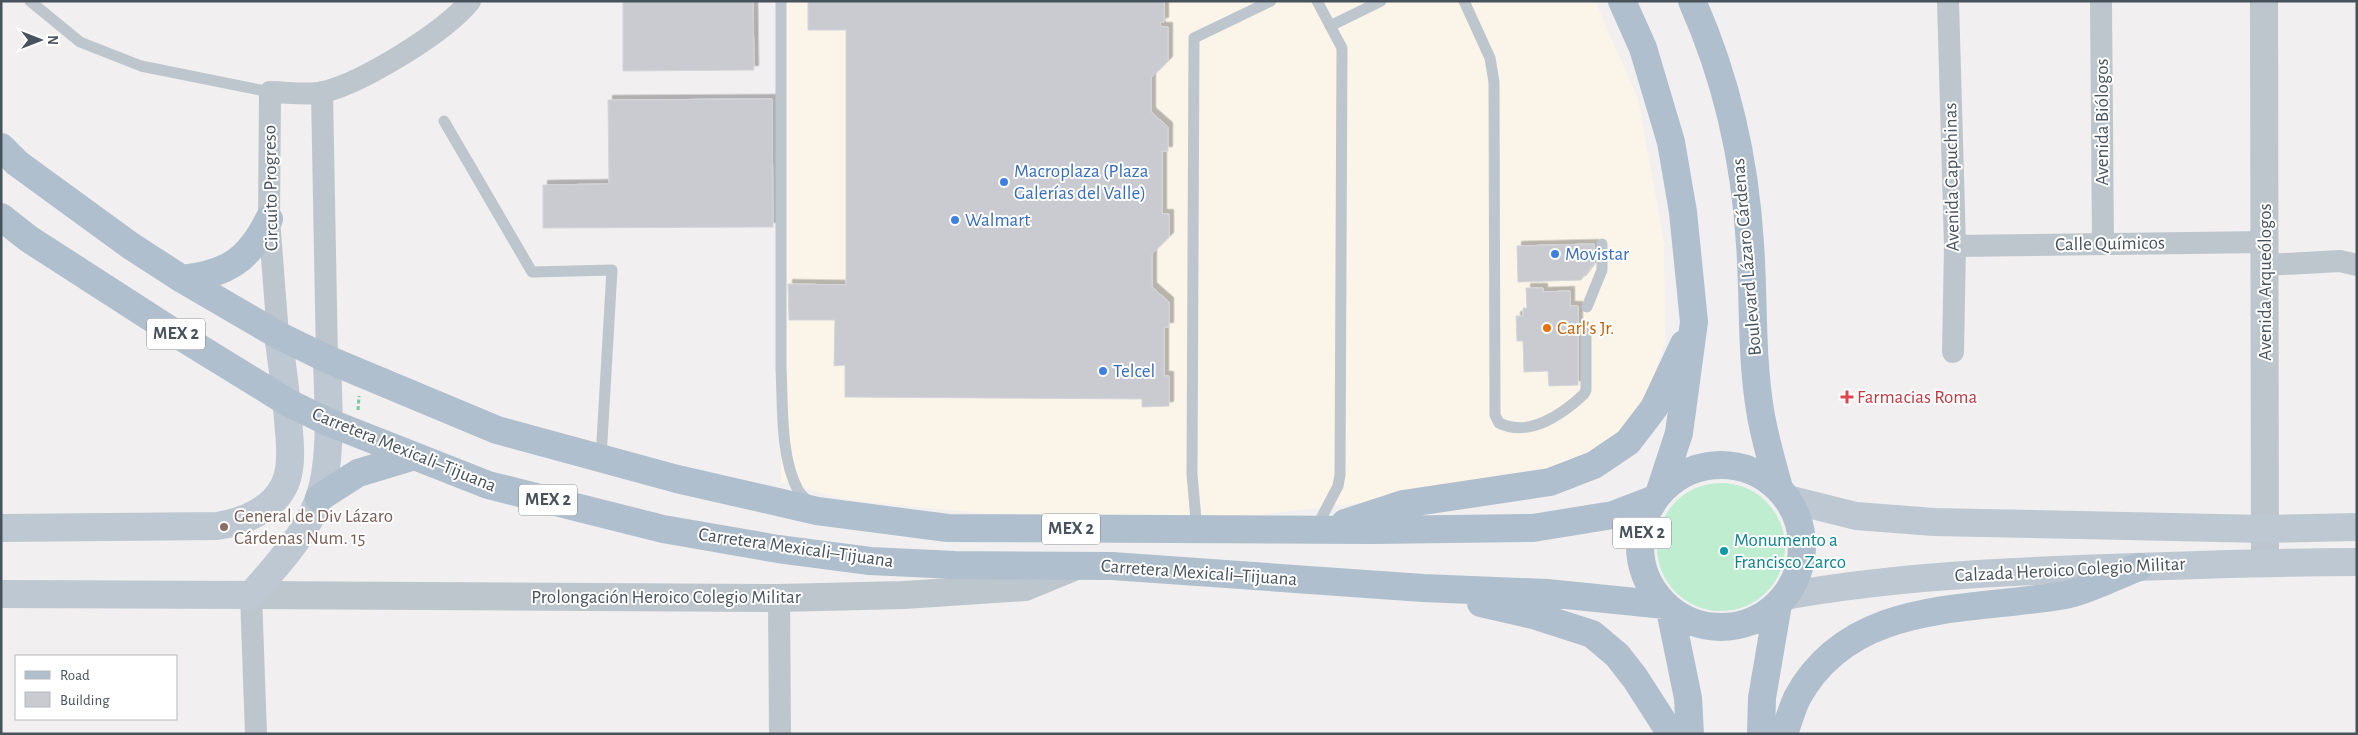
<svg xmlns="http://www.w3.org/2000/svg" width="2358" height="735" font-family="'Alegreya Sans',sans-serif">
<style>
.commercial{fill:#fbf5e9}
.green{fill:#bfedd0}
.building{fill:#c9cbd1;stroke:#d3d5da;filter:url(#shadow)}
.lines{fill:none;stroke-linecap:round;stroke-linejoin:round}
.path{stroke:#78caa0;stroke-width:3;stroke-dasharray:4 2.5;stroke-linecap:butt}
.service{stroke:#bdc6cd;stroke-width:11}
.minor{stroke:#bdc6cd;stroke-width:22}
.tertiary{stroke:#bdc6cd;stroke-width:28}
.secondary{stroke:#bdc8d2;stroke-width:28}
.primary{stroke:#afbfcd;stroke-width:28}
.shop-dot{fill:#3f7fe0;stroke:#fff;stroke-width:2}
.food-dot{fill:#e8710a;stroke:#fff;stroke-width:2}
.health-dot{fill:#e0444e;stroke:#fff;stroke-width:2}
.education-dot{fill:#8d6e63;stroke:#fff;stroke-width:2}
.culture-dot{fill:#0f9aa8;stroke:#fff;stroke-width:2}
.labels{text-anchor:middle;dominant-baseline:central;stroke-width:4;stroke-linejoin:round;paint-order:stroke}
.shield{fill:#fff;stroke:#7e868d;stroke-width:1}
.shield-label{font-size:18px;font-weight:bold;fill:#47525c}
.street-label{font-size:19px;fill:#47525c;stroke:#fff}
.shop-label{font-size:19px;fill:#366cbe;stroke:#fff;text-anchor:start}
.food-label{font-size:19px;fill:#c56008;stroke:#fff;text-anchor:start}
.health-label{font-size:19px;fill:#be3a42;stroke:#fff;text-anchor:start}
.education-label{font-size:19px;fill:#785e54;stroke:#fff;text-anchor:start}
.culture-label{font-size:19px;fill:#0d838f;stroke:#fff;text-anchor:start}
</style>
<defs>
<filter id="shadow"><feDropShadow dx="4.5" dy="-4.5" stdDeviation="0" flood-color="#0004"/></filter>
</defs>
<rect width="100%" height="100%" fill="#f1efef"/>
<!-- commercial -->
<path class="commercial" d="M779,1H1595L1638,99L1664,242L1665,342L1645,404L1606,446L1555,468L1360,503L1256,515L1011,516L848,500L781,482Z"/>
<!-- green -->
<path class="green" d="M1657 547a64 64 0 1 1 128 0a64 64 0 1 1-128 0Z"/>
<!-- building -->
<path class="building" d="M623,1H753L754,70L623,71Z
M808,1H1164V22H1160L1161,27H1168V61L1151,78V112L1168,127V151H1162V214H1169V237L1152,254V287L1169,302V327H1164V376H1169V406L1142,407V399L845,397V365L834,366L835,320H789L788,284L846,285V30H808Z
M772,99L773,227L543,228V185L609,184L608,100Z
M1594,244V263L1581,280L1518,282L1517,246Z
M1526,288H1543V292L1570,291V306H1578V385L1549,386L1548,371L1524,372L1523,341H1517L1516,316H1523V308H1527Z"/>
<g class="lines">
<!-- path -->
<path class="path" d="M358,410L359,396"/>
<!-- service -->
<path class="service" d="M30,1L80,42L141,66L270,92
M781,1V368C783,404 780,457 798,490C801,495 807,500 811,504
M1464,1L1490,58L1494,82L1495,415L1499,423C1529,438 1563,414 1584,394L1586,390V333
M1330,26L1381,1
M444,121L532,272L612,270L601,458
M1587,307L1602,270V244
M1315,530L1338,486L1340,475L1342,48L1317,1
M1197,531L1192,474L1194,38L1271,1"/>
<!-- minor -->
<path class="minor" d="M1948,1L1955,246L1953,352
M2101,1L2103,244
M322,92L327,359
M1955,246L2266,242
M2266,265L2340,261L2357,265
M278,335L269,219L270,92C287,92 308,96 324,92C363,82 444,33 470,1
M251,595L256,734
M779,598L780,734"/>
<!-- tertiary -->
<path class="tertiary" d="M2264,1L2265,562
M251,595L779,598L904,595L1025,587L1076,566"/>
<!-- secondary -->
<path class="secondary" d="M1788,499L1856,516L1934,522L2265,529L2357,527
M1,528L217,526C249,521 284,505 289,469C292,453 289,435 288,419C286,391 282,363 278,335
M1,594L251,595C276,566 305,536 319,499C333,458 328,402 327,359
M1785,596C1891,577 1998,572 2106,568C2190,565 2273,562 2357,562"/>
<!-- primary -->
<path class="primary" d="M1622,1L1643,48L1671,142L1683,212L1694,322L1679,433L1660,491
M1692,1C1726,77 1745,161 1750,244C1754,299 1751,355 1760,410C1764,436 1772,462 1779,488
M1,147L17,163L131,246L182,279L278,335L327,359L497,430L677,479L817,511L948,528L1373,530L1533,528L1613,515L1652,500
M1,217L29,239L167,328L287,402L328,422L488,485L663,529L778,549L870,561L955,565L1112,566L1423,588L1547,593L1665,605
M182,279C227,274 249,260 269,219
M1640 546a81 81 0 1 1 162 0a81 81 0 1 1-162 0Z
M319,498L358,473L411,457
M1345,523L1403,504L1550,482L1594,465L1628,442L1654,408L1684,344
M1481,603L1533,615L1592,634L1617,655L1635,678L1671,734
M1670,610L1688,698L1690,734
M1761,734L1762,698L1778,604
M1784,734C1788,722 1792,709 1797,698C1851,598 1970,612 2065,595C2088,591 2117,575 2139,567"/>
</g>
<!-- markers -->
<g class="shop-dot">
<circle cx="1004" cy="182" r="5"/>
<circle cx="955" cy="220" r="5"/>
<circle cx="1555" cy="254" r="5"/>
<circle cx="1103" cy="371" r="5"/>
</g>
<circle class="food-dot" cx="1547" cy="328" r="5"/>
<path class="health-dot" d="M1844.5 389.5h5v5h5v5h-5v5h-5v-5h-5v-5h5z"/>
<circle class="education-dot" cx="224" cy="527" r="5"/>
<circle class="culture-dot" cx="1724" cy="551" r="5"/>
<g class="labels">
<!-- shield labels -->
<g class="shield">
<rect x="147" y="318.5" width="58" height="31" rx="4"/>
<rect x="519" y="484.5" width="58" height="31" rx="4"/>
<rect x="1042" y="513.5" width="58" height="31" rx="4"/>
<rect x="1613" y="517.5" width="58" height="31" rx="4"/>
</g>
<g class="shield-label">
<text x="176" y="334">MEX 2</text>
<text x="548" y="500">MEX 2</text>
<text x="1071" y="529">MEX 2</text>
<text x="1642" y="533">MEX 2</text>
</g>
<!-- street labels -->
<g class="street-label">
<text transform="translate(2102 122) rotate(-90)">Avenida Biólogos</text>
<text transform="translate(1952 177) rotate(-91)">Avenida Capuchinas</text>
<text transform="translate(271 188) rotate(-91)">Circuito Progreso</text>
<text transform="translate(2110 244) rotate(-1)">Calle Químicos</text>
<text transform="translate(1747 257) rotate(-95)">Boulevard Lázaro Cárdenas</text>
<text transform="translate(2265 282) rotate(-90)">Avenida Arqueólogos</text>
<text transform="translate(404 450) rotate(22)">Carretera Mexicali–Tijuana</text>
<text transform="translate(796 548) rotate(8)">Carretera Mexicali–Tijuana</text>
<text transform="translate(2070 570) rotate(-3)">Calzada Heroico Colegio Militar</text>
<text transform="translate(1199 573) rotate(4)">Carretera Mexicali–Tijuana</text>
<text x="666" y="597">Prolongación Heroico Colegio Militar</text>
</g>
<!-- shop labels -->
<g class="shop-label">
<text x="1014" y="171">Macroplaza (Plaza<tspan x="1014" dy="22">Galerías del Valle)</tspan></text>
<text x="965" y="220">Walmart</text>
<text x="1565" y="254">Movistar</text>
<text x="1113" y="371">Telcel</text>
</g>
<!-- food labels -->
<g class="food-label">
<text x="1557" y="328">Carl's Jr.</text>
</g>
<!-- health labels -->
<g class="health-label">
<text x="1857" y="397">Farmacias Roma</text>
</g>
<!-- education labels -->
<g class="education-label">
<text x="234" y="516">General de Div Lázaro<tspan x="234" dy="22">Cárdenas Num. 15</tspan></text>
</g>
<!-- culture labels -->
<g class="culture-label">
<text x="1734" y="540">Monumento a<tspan x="1734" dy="22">Francisco Zarco</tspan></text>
</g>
</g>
<!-- border -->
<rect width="2358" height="735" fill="none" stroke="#47525c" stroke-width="5"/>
<!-- legend -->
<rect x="15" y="655" width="162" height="65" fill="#ffffff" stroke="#b5babe"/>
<rect x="25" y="671" width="25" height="8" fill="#afbfcd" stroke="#b5babe"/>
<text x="60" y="680" font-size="15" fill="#47525c">Road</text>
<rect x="25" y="692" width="25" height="15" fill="#c9cbd1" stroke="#b5babe"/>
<text x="60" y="705" font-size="15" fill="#47525c">Building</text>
<!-- north arrow -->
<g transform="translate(40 40) rotate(90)" stroke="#ffffff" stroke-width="4" paint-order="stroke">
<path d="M0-4L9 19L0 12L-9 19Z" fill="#47525c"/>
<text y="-8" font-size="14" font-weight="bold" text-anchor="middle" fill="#47525c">N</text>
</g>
</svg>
